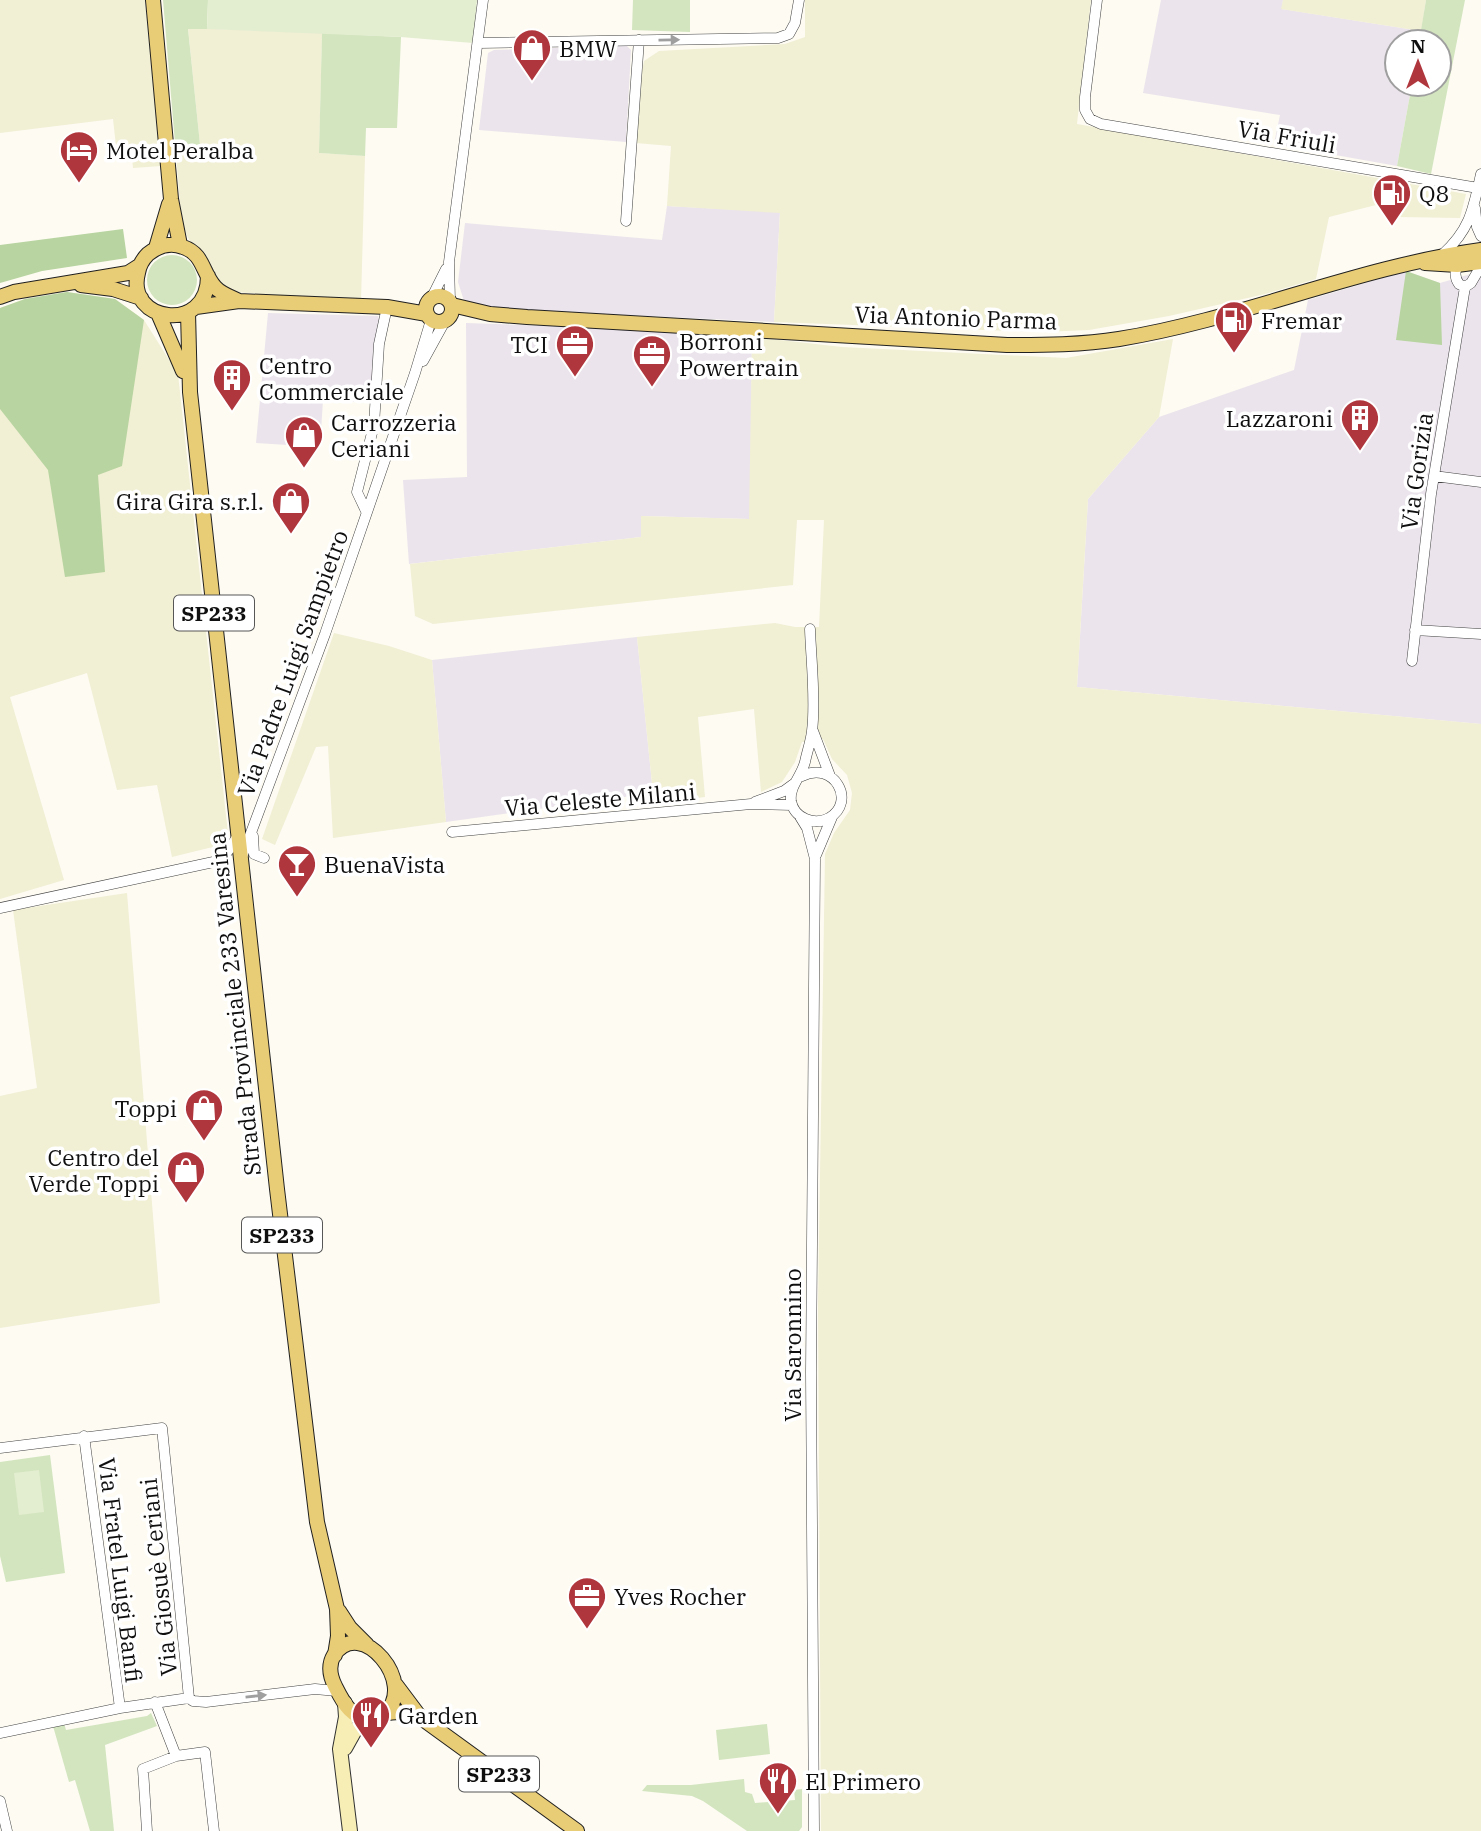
<svg xmlns="http://www.w3.org/2000/svg" width="1481" height="1831" font-family="'IBM Plex Serif',serif">
<style>
.industrial{fill:#ebe4ec}
.farmland{fill:#f1efd4}
.green{fill:#d3e5bf}
.forest{fill:#b8d4a0}
.pitch{fill:#e3edd0}
.lines{fill:none;stroke-linecap:round;stroke-linejoin:round}
.street-casing{stroke:#424242;stroke-width:11}
.secondary-casing{stroke:#313131;stroke-width:16}
.primary-casing{stroke:#202020;stroke-width:16}
.street{stroke:#fff;stroke-width:10}
.secondary{stroke:#f6eeb4;stroke-width:14}
.primary{stroke:#e9cc76;stroke-width:14}
.oneway{fill:#9f9f9f}
.labels{text-anchor:middle;dominant-baseline:central;stroke-width:7;stroke-linejoin:round;paint-order:stroke}
.shield{fill:#fff;stroke:#575757;stroke-width:2}
.shield-label{font-size:21px;font-weight:bold;fill:#0f0f0f}
.poi-label{font-size:23px;fill:#0f0f0f;stroke:#fff;text-anchor:start}
.street-label{font-size:23px;fill:#0f0f0f;stroke:#fff}
</style>
<rect width="100%" height="100%" fill="#fdfbf2"/>
<!-- industrial -->
<path class="industrial" d="M1161,0H1283L1282,9L1421,31L1419,42H1397V84H1412L1397,166L1274,144L1280,115L1143,93Z
M626,45L631,50L626,142L479,130L488,53L494,50Z
M667,206L780,212L774,322L474,308L464,301L458,282L465,223L662,240Z
M1406,271L1440,283L1481,271V724L1077,687L1088,499L1159,417L1294,370L1308,300Z
M268,313L378,316L381,324L372,403L323,400L320,447L256,443Z
M466,323L614,328L752,337L750,519L642,516L641,537L409,564L403,480L467,477Z
M637,637L653,793L446,822L432,660Z"/>
<!-- farmland -->
<path class="farmland" d="M0,0H145L161,166L133,168L132,157L116,146L113,119L0,133Z
M805,0H1091L1077,124L1466,194L1460,218L1399,217L1403,198L1329,217L1316,279L1265,294L1169,316L1089,330L1041,332L774,322L780,213L667,206L671,146L636,143L642,71L644,61L659,51L785,44L805,37Z
M1283,0H1426L1421,31L1281,9Z
M188,28L322,33L319,153L365,156L361,301L234,292L222,286L191,243L184,230L181,216L176,155L201,154Z
M67,292L115,299L144,320L178,374L229,843L172,857L157,785L117,790L87,673L10,697L64,880L0,899V308L25,299Z
M752,337L842,347L1066,358L1173,339L1159,417L1088,499L1077,687L1481,724V1831H821L818,1305L825,854L834,833L850,810L852,793L847,775L832,759L823,739L802,742L795,762L782,782L761,792L754,709L698,717L705,797L654,803L637,637L775,623L795,627H819L824,520H797L793,585L572,609L433,624L415,616L410,564L641,537V516L749,519Z
M334,633L389,646L432,660L446,822L333,838L328,746L316,747L275,845L262,839Z
M127,893L160,1303L0,1328V1096L37,1088L13,910Z"/>
<!-- green -->
<path class="green" d="M163,0H208L207,29H188L201,154L176,155Z
M633,0H690V32L632,30Z
M1426,0H1465L1431,174L1397,166L1412,84H1439V42H1419Z
M322,33L401,37L397,128H366L365,156L319,153Z
M147 280a25 25 0 1 1 50 0a25 25 0 1 1-50 0Z
M50,1455L65,1573L6,1582L0,1556V1462Z
M151,1713L157,1726L105,1745L114,1831H90L75,1780L69,1782L53,1726L64,1723L66,1730L147,1716Z
M767,1724L770,1754L719,1760L716,1730Z
M744,1779L745,1792L752,1794L755,1803L795,1800L794,1790L802,1789V1827L799,1831H747L703,1801L692,1796L642,1791L647,1785H691Z"/>
<!-- forest -->
<path class="forest" d="M123,229L127,258L42,271L0,283V245Z
M1406,271L1440,283L1442,345L1396,340Z
M67,292L115,299L144,320L122,466L98,475L105,572L65,577L48,470L0,409V308L25,299Z"/>
<!-- pitch -->
<path class="pitch" d="M208,0H477L473,43L401,37L207,29Z
M39,1470L44,1512L19,1515L14,1473Z"/>
<g class="lines">
<!-- street casing -->
<g class="street-casing">
<path id="street" d="M1097,0L1085,97V110L1090,119L1101,124L1478,188
M479,43L778,38L789,34L795,23L799,0
M1475,208L1477,227L1481,236
M626,221L639,40
M1442,255C1470,230 1473,210 1481,174
M1461,262C1454,269 1454,277 1459,284L1465,287
M431,299L446,269
M450,301L449,262L483,0
M423,361L445,321
M1434,476L1481,482
M366,511L357,492L374,425L379,344L387,307
M1415,630L1481,634
M1412,661L1431,494L1465,287L1471,283L1481,266
M813,731L830,776
M802,776C834,760 857,802 829,818C814,826 794,818 791,801C789,787 801,777 805,762C807,752 811,741 812,731C816,701 811,659 810,629
M755,802L784,791L795,783
M799,815L807,828L815,859L811,1373L814,1831
M452,832L751,804L792,805
M253,836L254,854L264,858
M816,855L832,817
M242,857L325,634L415,373L431,320
M0,908L218,861L228,851L239,834
M84,1436L120,1708
M0,1448L162,1428L189,1698
M155,1702L176,1756
M0,1733L120,1708L189,1698L193,1701L206,1702L315,1689L337,1691
M0,1801L7,1831
M147,1831L143,1769L176,1756L205,1752L214,1831"/>
</g>
<!-- secondary casing -->
<g class="secondary-casing">
<path id="secondary" d="M345,1703L346,1717L340,1749L350,1831
M345,1748L355,1730L370,1718"/>
</g>
<!-- primary casing -->
<g class="primary-casing">
<path id="primary" d="M153,0L171,199L180,245
M156,248L169,204
M1425,263L1457,265L1481,262
M208,276C208,335 125,322 138,273C139,266 143,259 148,254C158,246 171,242 183,247C204,254 202,273 215,287C221,294 231,297 239,301
M81,285L113,289L141,298
M426 309a13 13 0 1 1 26 0a13 13 0 1 1-26 0Z
M0,297L14,292L128,273L139,266
M452,305L490,314L527,317L1007,345C1044,345 1082,345 1119,339C1242,319 1357,267 1481,250
M196,307L239,301L387,307L427,314
M188,312L190,392L277,1189L317,1522L337,1609L338,1636L335,1655
M158,313L183,371
M339,1611L350,1628L367,1645
M396,1685L420,1717L577,1831
M385,1713C418,1684 361,1615 334,1655C328,1665 330,1676 335,1686C343,1702 352,1721 373,1718C379,1717 383,1714 388,1713C400,1711 410,1714 420,1717"/>
</g>
<!-- street -->
<use href="#street" class="street"/>
<!-- secondary -->
<use href="#secondary" class="secondary"/>
<!-- primary -->
<use href="#primary" class="primary"/>
</g>
<!-- one-way arrows -->
<defs><path id="oneway-solid" d="M-6-.8H1V-3.2L6.5 0L1 3.2V.8H-6Z" transform="scale(1.75)"/></defs>
<g class="oneway">
<use href="#oneway-solid" transform="translate(669 40) rotate(-1)"/>
<use href="#oneway-solid" transform="translate(256 1696) rotate(-6)"/>
</g>
<!-- icons -->
<defs>
<g id="shop-pin" transform="scale(2.0125)"><path d="M0 17L-7.5 6A9.5 9.5 0 1 1 7.5 6Z" fill="#b0363d" stroke="#fff"/><path d="M-5-2.5h2.3a2.7 3.5 0 0 1 5.4 0H5L5.5 6h-11ZM-1.5-2.5h3a1.5 2.3 0 0 0-3 0Z" fill="#fff"/></g>
<g id="hotel-pin" transform="scale(2.0125)"><path d="M0 17L-7.5 6A9.5 9.5 0 1 1 7.5 6Z" fill="#b0363d" stroke="#fff"/><path d="M-6-4.5h1.5V1H6V5H4.5V3h-9V5H-6ZM-4 0a1.8 1.8 0 1 1 3.6 0ZM.5 0V-2.5h3Q6-2.5 6 0Z" fill="#fff"/></g>
<g id="fuel-pin" transform="scale(2.0125)"><path d="M0 17L-7.5 6A9.5 9.5 0 1 1 7.5 6Z" fill="#b0363d" stroke="#fff"/><path d="M-5.5-6h7V0h2V4h1.3V-2.5L3-4.5l.8-.8L6-3V5H2.5V1h-1V6h-7ZM-4.2-4.7v3.2H.2V-4.7Z" fill="#fff"/></g>
<g id="office-pin" transform="scale(2.0125)"><path d="M0 17L-7.5 6A9.5 9.5 0 1 1 7.5 6Z" fill="#b0363d" stroke="#fff"/><path d="M-6-3h4V-5.5h4V-3h4V5H-6ZM-1-4.5V-3h2v-1.5ZM-6 0V1H6V0Z" fill="#fff"/></g>
<g id="building-pin" transform="scale(2.0125)"><path d="M0 17L-7.5 6A9.5 9.5 0 1 1 7.5 6Z" fill="#b0363d" stroke="#fff"/><path d="M-4-6H4V6H1V3H-1V6H-4ZM-2.5-4.3h1.7v1.8h-1.7ZM.8-4.3h1.7v1.8H.8ZM-2.5-1h1.7V.8h-1.7ZM.8-1h1.7V.8H.8Z" fill="#fff"/></g>
<g id="bar-pin" transform="scale(2.0125)"><path d="M0 17L-7.5 6A9.5 9.5 0 1 1 7.5 6Z" fill="#b0363d" stroke="#fff"/><path d="M-6-5H6L.8 .8V4.5H3.5V6h-7V4.5H-.8V.8Z" fill="#fff"/></g>
<g id="restaurant-pin" transform="scale(2.0125)"><path d="M0 17L-7.5 6A9.5 9.5 0 1 1 7.5 6Z" fill="#b0363d" stroke="#fff"/><path d="M-5-6h1v4h1v-4h1v4h1v-4h1v5L-1.5 .5V6h-2V.5L-5-1ZM5-6V6H3V1.5H1.5Q1.5-4 5-6Z" fill="#fff"/></g>
</defs>
<g fill-rule="evenodd">
<use href="#shop-pin" x="532" y="48"/>
<use href="#hotel-pin" x="79" y="150"/>
<use href="#fuel-pin" x="1392" y="193"/>
<use href="#fuel-pin" x="1234" y="320"/>
<use href="#office-pin" x="575" y="344"/>
<use href="#office-pin" x="652" y="354"/>
<use href="#building-pin" x="232" y="378"/>
<use href="#building-pin" x="1360" y="418"/>
<use href="#shop-pin" x="304" y="435"/>
<use href="#shop-pin" x="291" y="501"/>
<use href="#bar-pin" x="297" y="864"/>
<use href="#shop-pin" x="204" y="1108"/>
<use href="#shop-pin" x="186" y="1170"/>
<use href="#office-pin" x="587" y="1596"/>
<use href="#restaurant-pin" x="371" y="1715"/>
<use href="#restaurant-pin" x="778" y="1781"/>
</g>
<g class="labels">
<!-- shield labels -->
<g class="shield">
<rect x="174" y="595.5" width="80" height="35" rx="5"/>
<rect x="242" y="1217.5" width="80" height="35" rx="5"/>
<rect x="459" y="1756.5" width="80" height="35" rx="5"/>
</g>
<g class="shield-label">
<text x="214" y="613">SP233</text>
<text x="282" y="1235">SP233</text>
<text x="499" y="1774">SP233</text>
</g>
<!-- poi labels -->
<g class="poi-label">
<text x="559" y="48">BMW</text>
<text x="106" y="150">Motel Peralba</text>
<text x="1419" y="193">Q8</text>
<text x="1261" y="320">Fremar</text>
<text x="679" y="341">Borroni<tspan x="679" dy="26">Powertrain</tspan></text>
<text x="548" y="344" text-anchor="end">TCI</text>
<text x="259" y="365">Centro<tspan x="259" dy="26">Commerciale</tspan></text>
<text x="1333" y="418" text-anchor="end">Lazzaroni</text>
<text x="331" y="422">Carrozzeria<tspan x="331" dy="26">Ceriani</tspan></text>
<text x="264" y="501" text-anchor="end">Gira Gira s.r.l.</text>
<text x="324" y="864">BuenaVista</text>
<text x="177" y="1108" text-anchor="end">Toppi</text>
<text x="159" y="1157" text-anchor="end">Centro del<tspan x="159" dy="26">Verde Toppi</tspan></text>
<text x="614" y="1596">Yves Rocher</text>
<text x="398" y="1715">Garden</text>
<text x="805" y="1781">El Primero</text>
</g>
<!-- street labels -->
<g class="street-label">
<text transform="translate(1287 136) rotate(10)">Via Friuli</text>
<text transform="translate(956 317) rotate(2)">Via Antonio Parma</text>
<text transform="translate(1416 471) rotate(-82)">Via Gorizia</text>
<text transform="translate(292 663) rotate(-70)">Via Padre Luigi Sampietro</text>
<text transform="translate(600 799) rotate(-5)">Via Celeste Milani</text>
<text transform="translate(234 1004) rotate(-96)">Strada Provinciale 233 Varesina</text>
<text transform="translate(792 1345) rotate(-90)">Via Saronnino</text>
<text transform="translate(121 1570) rotate(83)">Via Fratel Luigi Banfi</text>
<text transform="translate(158 1577) rotate(-96)">Via Giosuè Ceriani</text>
</g>
</g>
<!-- north arrow -->
<g transform="translate(1418 63)"><circle r="33" fill="#ffffff" stroke="#9f9f9f" stroke-width="2"/>
<path d="M0-5L12 26L0 18L-12 26Z" fill="#b0363d"/>
<text y="-10" font-size="19" font-weight="bold" text-anchor="middle" fill="#0f0f0f">N</text>
</g>
</svg>
